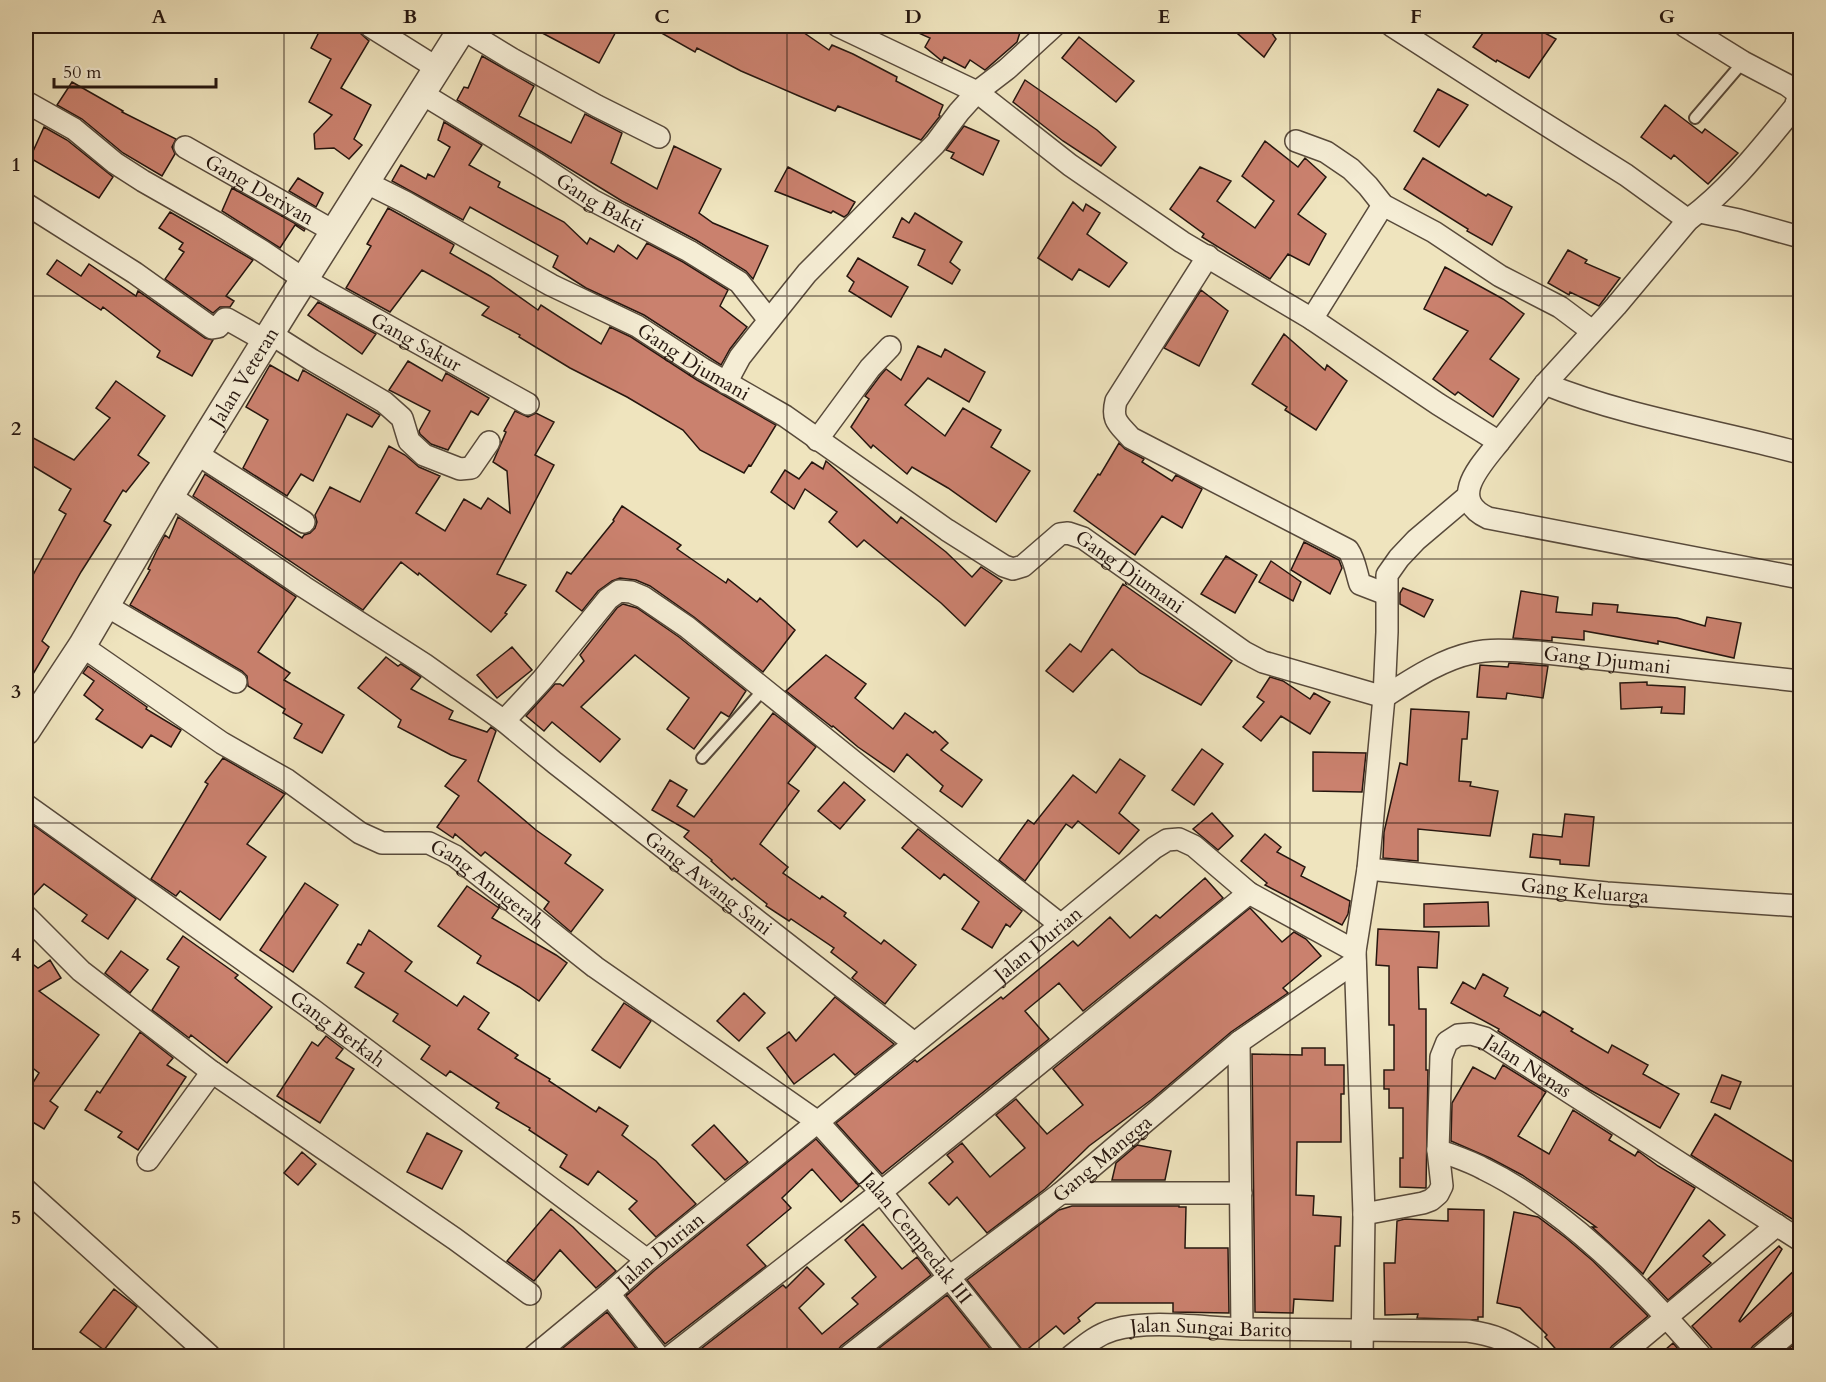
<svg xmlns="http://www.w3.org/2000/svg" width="1826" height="1382" font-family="Cardo,serif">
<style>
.building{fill:#ca816e;stroke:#26160f;stroke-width:1.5}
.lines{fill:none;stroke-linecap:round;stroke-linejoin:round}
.service-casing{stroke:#584a3b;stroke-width:14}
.minor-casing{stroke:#584a3b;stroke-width:24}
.tertiary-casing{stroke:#584a3b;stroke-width:30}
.service{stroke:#f5edd5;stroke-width:10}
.minor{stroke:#f5edd5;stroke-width:21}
.tertiary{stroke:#f5edd5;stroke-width:27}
.grid{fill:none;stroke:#26160f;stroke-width:1.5;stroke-opacity:0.55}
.labels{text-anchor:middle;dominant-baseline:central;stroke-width:4.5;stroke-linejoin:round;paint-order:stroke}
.street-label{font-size:20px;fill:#26160f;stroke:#f5edd5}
.neatline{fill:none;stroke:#26160f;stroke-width:2}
.grid-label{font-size:20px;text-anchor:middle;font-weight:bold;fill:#26160f}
</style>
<rect width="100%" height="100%" fill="#efe4be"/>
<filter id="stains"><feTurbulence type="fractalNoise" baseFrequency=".00333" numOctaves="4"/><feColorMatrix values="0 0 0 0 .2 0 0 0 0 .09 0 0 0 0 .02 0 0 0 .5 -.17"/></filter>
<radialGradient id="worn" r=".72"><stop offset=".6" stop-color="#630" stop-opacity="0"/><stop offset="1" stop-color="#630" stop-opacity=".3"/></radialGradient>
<!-- building -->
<path class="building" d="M322,26H357L359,32L369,41L341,88L371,105L354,139L362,145L349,159L334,148L315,149L314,134L332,115L309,102L331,59L311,48Z
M529,26H619L599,63Z
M649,26H794L829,50L832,45L853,54L897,77L896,81L943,105L939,115L940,116L921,140L838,106L835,111L799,96L741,71L697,48L695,52Z
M903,26H1022L1017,42L985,70L970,60L965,68L944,57L942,61L925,47L930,38Z
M1229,26H1267L1276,39L1264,57Z
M1488,26H1532L1556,39L1529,78L1497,60L1496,62L1473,47Z
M1079,37L1134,81L1116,102L1062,58Z
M482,56L534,86L519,116L571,143L585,114L622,133L611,163L657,189L674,146L721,169L699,213L713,223L768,246L753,279L746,271L696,240L622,201L457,100L464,87L468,88Z
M1025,80L1097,130L1116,147L1101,166L1063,141L1013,102Z
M72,82L123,111L122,112L176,139L172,147L175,154L162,176L123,153L82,119L57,105Z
M1438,89L1468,105L1439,147L1414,131Z
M1665,105L1702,133L1705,129L1738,153L1708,184L1674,155L1671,159L1641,137Z
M444,122L482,145L469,165L500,182L498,187L564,222L587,244L590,238L614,252L618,245L637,259L647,243L683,262L728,290L720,306L747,327L730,349L721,365L644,315L586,288L553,267L558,256L470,207L463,220L392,181L401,165L426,179L428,174L434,177L450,147L438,140Z
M964,126L999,141L983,175L951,158L954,153L946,150Z
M44,127L67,140L113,177L99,198L30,158Z
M1265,141L1298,167L1305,158L1326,177L1298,214L1326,234L1309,265L1288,254L1270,279L1202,237L1204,234L1170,209L1200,167L1231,181L1217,201L1255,228L1274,201L1242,176Z
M1423,158L1486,196L1488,194L1512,207L1492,245L1467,231L1468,229L1404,189Z
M788,167L855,202L848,214L844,217L833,211L831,213L775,191Z
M298,178L323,193L316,207L289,191Z
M232,188L305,229L304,231L295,225L280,248L222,211Z
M1073,202L1083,211L1086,204L1100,213L1087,234L1127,263L1109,287L1079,269L1072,280L1038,258Z
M388,208L451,243L454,245L450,253L490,276L538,310L541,305L601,344L610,327L631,337L697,380L776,425L751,466L749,465L744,473L700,450L683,430L627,397L570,368L519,337L520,335L482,315L489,307L422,270L390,312L346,288L371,246L367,244Z
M170,212L253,260L226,296L234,301L230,307H220L213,313L165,279L184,252L179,249L183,243L159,228Z
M915,213L962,242L950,262L960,270L952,284L918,265L925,250L893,237L902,218L909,223Z
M1568,250L1587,260L1585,263L1620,278L1599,306L1570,292L1569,295L1548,283Z
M858,258L908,287L891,317L849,291L854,282L847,276Z
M57,260L81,276L89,264L136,296L138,291L205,338L213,340L192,376L157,357L160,351L103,307L101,310L47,274Z
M1445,267L1503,299L1524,314L1490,359L1519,379L1493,417L1458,392L1455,395L1433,379L1468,331L1424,309Z
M1201,290L1228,311L1199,366L1164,348Z
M318,302L376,334L362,354L308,315Z
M1284,334L1325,370L1327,365L1347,381L1316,430L1285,410L1287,407L1252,384Z
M918,346L941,357L945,349L985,372L969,402L928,378L905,405L945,436L963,408L1001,430L991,447L1030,471L996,522L948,488L912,467L907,474L873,445L871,448L851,427L869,399L865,396L880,376L886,369L901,380Z
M408,361L442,381L446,373L489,398L478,415L471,411L448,450L431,444L420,434L419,431L430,411L389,390Z
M270,365L298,381L303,370L380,415L372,427L347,414L313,481L301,474L287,496L243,468L268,420L246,407Z
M116,381L165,416L138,455L149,463L126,492L123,490L104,521L111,525L81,572L42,641L49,647L26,686V588L66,514L59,510L71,489L26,462V434L74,460L110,418L96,408Z
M515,411L528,417L536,413L554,422L535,455L554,465L497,574L526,585L505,613L507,614L491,632L419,573L418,575L401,562L363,610L193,496L205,474L302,538L304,535L310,533L315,528L317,522L315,515L330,487L360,502L389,446L405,455L419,467L440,476L416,513L445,531L464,499L481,509L488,498L510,513L507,471L493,462L506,432L504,431Z
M1119,443L1125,449L1144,459L1142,462L1172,481L1176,475L1202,489L1182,528L1162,516L1135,555L1074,511L1098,474L1100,475Z
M826,461L897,523L901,517L946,552L972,577L981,567L1002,581L965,626L941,603L864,540L857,547L829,522L837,512L805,489L794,509L771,492L785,470L799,479L812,462L823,469Z
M622,506L681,545L677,549L726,583L728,579L757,602L760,598L795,630L763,672L694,617L650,586L636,580L620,578L612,581L598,591L582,611L556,591L567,572L571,574L614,521L613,520Z
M178,517L296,597L258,652L290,673L284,680L344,715L322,753L294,738L302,724L283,713L285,709L248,686L247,676L242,671L130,605L150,570L148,569L157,550L165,535L169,538Z
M1304,542L1339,560L1342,568L1330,594L1291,570Z
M1226,556L1257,575L1235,613L1201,594Z
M1271,561L1301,582L1293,601L1259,582Z
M1123,584L1232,661L1201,705L1140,673L1112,649L1073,692L1046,671L1070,644L1081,652Z
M1403,588L1433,600L1424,617L1400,604V593Z
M1521,591L1558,597L1556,612L1592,615L1593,603L1618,605L1617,612L1677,618L1705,626L1707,617L1741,623L1734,658L1658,641V644L1584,631V640L1552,637V641L1513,638Z
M623,604L637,608L679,637L746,691L729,717L721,712L694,749L667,729L689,698L635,655L581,707L620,739L600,762L552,722L544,731L526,716L555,684H560L563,686L584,661L580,655L617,608Z
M512,647L532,670L497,698L477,675Z
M826,655L866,684L855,698L893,729L905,713L933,733L935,731L948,743L941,750L982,780L962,807L940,791L943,786L907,754L894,772L858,747L833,726L832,727L786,691Z
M386,657L398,666L401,664L421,677L411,689L453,711L449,719L487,732L491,727L496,731L478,781L536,830L571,855L565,863L603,890L571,932L544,909L549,902L485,852L481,856L455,834L453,838L437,827L459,796L445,786L466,760L451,755L398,727L401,720L358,688Z
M1509,663L1548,666L1543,698L1507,693L1506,699L1477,697L1480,665L1508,667Z
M88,666L147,707L146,709L181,730L171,747L151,735L142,748L96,719L103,710L84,695L94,681L83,673Z
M1270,677L1283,681L1310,699L1314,693L1330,702L1310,734L1281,716L1261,741L1243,727L1264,702L1257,697Z
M1647,682V685L1685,687L1684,714L1661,713L1662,707L1621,709L1620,683Z
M1411,709L1469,712L1467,739H1462L1459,781L1471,782L1470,786L1498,791L1490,836L1418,829V861L1383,858L1384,832L1400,763L1407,765Z
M773,713L816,747L788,783L799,791L760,844L788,867L783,873L820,899L822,896L846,913L844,916L881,944L884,940L916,965L885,1004L852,978L857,972L831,952L834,948L791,919L789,921L766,906L767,904L734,878L732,880L711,861L712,860L684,837L689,831L652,810L670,780L687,790L677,806L694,817Z
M1202,749L1223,764L1194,805L1172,790Z
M1313,752L1366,753L1362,792L1313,791Z
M223,758L285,794L247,844L266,857L220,920L180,891L176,896L151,879L208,784L205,782Z
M1120,759L1145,776L1119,813L1139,830L1119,854L1078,821L1072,828L1066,824L1025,881L999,860L1028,820L1034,824L1073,775L1096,793Z
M844,782L865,800L840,829L818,811Z
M1212,813L1233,836L1218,850L1193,829Z
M1565,814L1594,817L1589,866L1560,864V860L1530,857L1533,834L1562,837Z
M26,820L136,899L108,939L82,921L87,915L44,884L26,903Z
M918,829L1022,911L1010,927L1006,924L992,948L962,929L979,902L944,874L940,879L902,848Z
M1265,834L1281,847L1277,852L1305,867L1301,876L1350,901L1348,914L1342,925L1265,885L1267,883L1241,861Z
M1205,878L1223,898L1083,1011L1059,983L1025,1011L1049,1039L882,1174L836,1123L915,1060L917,1062L1001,997L1003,999L1073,941L1078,946L1110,917L1130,938L1156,915L1160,918Z
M305,883L338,905L293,972L260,950Z
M467,886L499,908L492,918L556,955L567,963L539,1001L519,987L477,963L481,956L438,926Z
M1488,902L1489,926L1424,927V904Z
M1250,908L1282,942L1294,932L1306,939L1321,956L1283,988L1288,993L1231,1032L1151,1100L1089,1146L1045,1189L987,1233L957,1197L949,1205L929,1183L953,1162L947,1155L962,1143L990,1177L1025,1148L996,1115L1016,1099L1047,1134L1083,1105L1053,1069Z
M1378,929L1439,932L1437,968L1418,967L1419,1009H1426V1070H1428L1426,1188L1400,1187V1158H1403V1108H1389V1089H1384V1070H1394V1025H1389V966L1376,965Z
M369,930L412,962L405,971L457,1006L464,996L489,1013L478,1029L518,1055L515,1058L550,1079L549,1081L596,1112L599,1107L628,1126L622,1135L656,1161L696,1204L656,1237L629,1209L637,1201L598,1171L588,1185L560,1167L567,1155L529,1130L530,1128L496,1108L499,1103L450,1071L446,1076L421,1059L430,1046L393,1021L398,1014L355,987L364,973L347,963L358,944L361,945Z
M183,936L238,975L235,978L272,1007L227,1063L191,1035L189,1038L152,1010L179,967L167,959Z
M121,951L148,970L130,993L105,973Z
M26,959L38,968L50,960L61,978L39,991L99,1035L50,1101L58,1107L44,1129L26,1118V1094L39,1073L26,1063Z
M1483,974L1508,988L1504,996L1540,1016L1543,1011L1573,1029L1571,1031L1608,1053L1612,1045L1648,1065L1643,1074L1679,1094L1660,1128L1590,1090L1498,1031L1499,1029L1451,1003L1463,982L1475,989Z
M744,993L765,1013L739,1041L717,1021Z
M835,997L894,1044L855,1075L834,1054L794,1084L767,1048L789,1032L796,1041Z
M624,1003L651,1021L620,1068L592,1050Z
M140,1032L173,1058L167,1065L186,1077L138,1150L118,1137L122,1132L85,1110L97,1091L100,1093Z
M326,1036L343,1049L336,1058L354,1069L320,1123L277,1096L312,1042L318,1046Z
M1302,1048H1325V1065H1344V1094H1341V1142H1297L1296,1195L1314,1196L1313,1215L1341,1217L1340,1246H1335L1333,1301L1294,1299L1293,1313L1255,1312L1252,1054L1302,1055Z
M1503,1065L1546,1092L1518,1136L1549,1154L1573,1110L1612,1135L1609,1140L1635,1156L1638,1151L1658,1166L1695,1188L1643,1274L1592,1227H1596L1552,1195L1522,1175L1490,1158L1451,1141L1452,1103L1473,1067L1495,1079Z
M1722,1075L1741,1082L1730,1109L1711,1102Z
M1715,1114L1800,1166V1224L1691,1155Z
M714,1125L748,1162L725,1180L692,1145Z
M427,1133L462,1151L442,1189L407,1172Z
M816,1139L859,1186L841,1202L812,1169L782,1198L791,1208L747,1245L766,1266L665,1344L626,1296L655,1270Z
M1137,1145L1171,1151L1165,1180H1112L1116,1163Z
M302,1152L316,1164L298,1185L284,1173Z
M1072,1206H1179V1207H1186L1185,1248H1228L1229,1313L1173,1312V1303H1096L1078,1318L1080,1321L1064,1334L1056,1326L1024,1352L967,1280L1059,1210Z
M551,1209L573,1227L616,1271L596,1288L560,1250L534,1281L507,1261Z
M1448,1209L1484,1210L1483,1317H1478V1320L1417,1318L1418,1314L1385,1315L1384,1263H1395L1397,1221L1405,1219L1448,1221Z
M1514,1212L1538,1217L1566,1238L1593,1261L1648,1316L1612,1346L1608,1351V1356H1562L1545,1337L1547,1335L1520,1308L1497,1303Z
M1709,1220L1725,1235L1703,1256L1711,1263L1668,1300L1648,1279Z
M863,1224L902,1269L917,1257L931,1275L841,1346L837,1351L836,1356L693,1355L783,1285L786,1288L807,1267L824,1284L799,1308L822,1334L858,1304L852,1298L876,1277L845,1240Z
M1779,1246L1782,1249L1739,1321L1740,1322L1800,1265V1311L1792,1313L1753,1346L1749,1351V1356H1719L1692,1326Z
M114,1289L137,1307L104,1350L80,1332Z
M947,1295L996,1356H869Z
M607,1312L642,1356H553Z
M1800,1339V1356H1780Z
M1673,1343L1684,1356H1658Z"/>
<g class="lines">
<!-- service casing -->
<g class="service-casing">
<path id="service" d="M1695,118L1743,62
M702,758L764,689"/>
</g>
<!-- minor casing -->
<g class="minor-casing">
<g id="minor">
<path d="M370,26L437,68"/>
<path d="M1054,26L1007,69L977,92L1070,165L1182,242L1312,319L1438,404L1499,442L1545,384L1616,306L1688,220C1730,189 1762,147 1795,107L1798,97L1795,91L1787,85L1743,62L1685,26"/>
<path d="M1392,26L1510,102L1626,175L1688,220"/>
<path d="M463,29L512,59L597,106L659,137"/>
<path id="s1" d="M421,93L539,165L592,200L689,251L739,282L769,320"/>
<path id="s2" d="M26,102L74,129L115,163L143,181L215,222L262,251L305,280L528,404"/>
<path d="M1296,141L1326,152L1351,169L1368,186L1383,205L1434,232L1500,276L1560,307L1592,331"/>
<path id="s3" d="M185,147L335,232"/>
<path id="s4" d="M365,182L405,202L551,285L637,326L703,369L785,416L947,530L1004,566L1013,569L1023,566L1060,534L1068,533L1083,538L1244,652L1263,662L1384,697C1411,680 1440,660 1472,653C1493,648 1516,651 1537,652L1800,681"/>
<path d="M26,204L135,273L212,328L218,327L225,319H227L266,341"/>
<path d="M1700,212L1739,220L1800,237"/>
<path d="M1208,256L1116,401C1111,421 1119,424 1131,438L1348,550C1355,560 1356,572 1360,584L1386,594"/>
<path d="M1312,319L1383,205"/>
<path d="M271,334L312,360L384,402L402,418L409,441L424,455L460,469L471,468L489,442"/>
<path d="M726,383L740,357L755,338L807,273L935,144L959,112L977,92L838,26"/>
<path d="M1545,384C1627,417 1715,430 1800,453"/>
<path d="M817,440L870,368L890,347"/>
<path d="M1499,442C1481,465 1447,499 1488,518L1800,578"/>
<path d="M197,454L304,522"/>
<path d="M170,496L304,587L424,664L504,721L542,680L608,599L619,591L631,592L643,597L687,627L874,778L1061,925"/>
<path d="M105,605L236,682"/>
<path id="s5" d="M82,646L222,743L287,780L360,833L382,843H429L455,856L595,967L818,1122L881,1192L1012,1356"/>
<path id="s6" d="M504,721L555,763L914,1043"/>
<path id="s7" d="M26,805L313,1010L647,1260"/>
<path id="s8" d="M1368,869L1607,893L1800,906"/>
<path d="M26,916L81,971L212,1072L455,1239L530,1294"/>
<path d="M1239,1042L1242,1329"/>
<path d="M1438,1150C1453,1156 1470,1161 1484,1169C1568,1210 1641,1287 1701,1356"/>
<path d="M148,1160L212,1072"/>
<path d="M26,1190L209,1355"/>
<path d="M1061,1193H1241"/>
<path id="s9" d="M1364,1214L1423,1203L1431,1200L1438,1194L1442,1186L1438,1150L1441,1057L1447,1042L1458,1035L1471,1034L1485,1038L1800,1240"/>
<path d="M609,1294L658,1356"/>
<path id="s10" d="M534,1356L609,1294L647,1260L1061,925L1154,848L1167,840L1179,839L1194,846L1249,893L1355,951"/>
<path d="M671,1356L881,1192L1249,893"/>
<path id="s11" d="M849,1356L948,1278L1061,1193L1239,1042L1355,962"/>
<path id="s12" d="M1071,1356C1084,1346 1096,1335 1113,1330C1151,1319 1204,1328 1244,1329C1319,1330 1393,1330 1468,1331C1496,1335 1507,1341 1531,1356"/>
<path d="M1362,1356L1364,1214L1355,951L1368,869L1384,697L1387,632V575L1399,558L1416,540L1468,496"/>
<path d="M1620,1356L1777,1225"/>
<path d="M1761,1356L1800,1323"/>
</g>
</g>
<!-- tertiary casing -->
<g class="tertiary-casing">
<g id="tertiary">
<path id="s13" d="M26,731L82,646L170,496L288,305L464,26"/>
</g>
</g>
<!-- service -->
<use href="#service" class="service"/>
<!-- minor -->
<use href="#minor" class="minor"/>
<!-- tertiary -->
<use href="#tertiary" class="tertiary"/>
</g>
<!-- grid -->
<path class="grid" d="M284,26V1356M536,26V1356M787,26V1356M1039,26V1356M1290,26V1356M1542,26V1356M26,296H1800M26,559H1800M26,823H1800M26,1086H1800"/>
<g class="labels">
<!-- street labels -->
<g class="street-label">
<text stroke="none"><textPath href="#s3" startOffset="86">Gang Deriyan</textPath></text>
<text stroke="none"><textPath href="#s1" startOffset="210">Gang Bakti</textPath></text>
<text stroke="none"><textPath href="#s2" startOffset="459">Gang Sakur</textPath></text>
<text stroke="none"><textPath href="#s4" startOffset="375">Gang Djumani</textPath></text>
<text stroke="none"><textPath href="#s13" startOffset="416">Jalan Veteran</textPath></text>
<text stroke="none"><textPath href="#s4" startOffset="897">Gang Djumani</textPath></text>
<text stroke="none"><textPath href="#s4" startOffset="1419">Gang Djumani</textPath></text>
<text stroke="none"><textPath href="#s6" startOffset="261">Gang Awang Sani</textPath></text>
<text stroke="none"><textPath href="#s5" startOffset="478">Gang Anugerah</textPath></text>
<text stroke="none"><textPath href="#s8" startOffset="218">Gang Keluarga</textPath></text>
<text stroke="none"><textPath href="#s10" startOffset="651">Jalan Durian</textPath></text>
<text stroke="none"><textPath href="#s7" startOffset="384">Gang Berkah</textPath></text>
<text stroke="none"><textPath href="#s9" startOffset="324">Jalan Nenas</textPath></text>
<text stroke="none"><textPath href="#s11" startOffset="321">Gang Mangga</textPath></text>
<text stroke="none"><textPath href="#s5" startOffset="1038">Jalan Cempedak III</textPath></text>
<text stroke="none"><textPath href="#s10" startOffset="165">Jalan Durian</textPath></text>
<text stroke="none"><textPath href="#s12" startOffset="148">Jalan Sungai Barito</textPath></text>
</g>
</g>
<!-- margin -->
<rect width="1826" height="1382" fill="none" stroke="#efe4be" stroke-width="66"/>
<!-- scale -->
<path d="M54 78v9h162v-9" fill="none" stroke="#26160f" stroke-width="3"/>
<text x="63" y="78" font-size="18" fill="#26160f" stroke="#f5edd5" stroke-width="4.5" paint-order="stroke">50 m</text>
<rect x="33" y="33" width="1760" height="1316" class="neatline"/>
<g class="grid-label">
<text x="159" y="23">A</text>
<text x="410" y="23">B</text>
<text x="662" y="23">C</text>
<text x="913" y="23">D</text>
<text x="1164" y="23">E</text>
<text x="1416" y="23">F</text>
<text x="1667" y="23">G</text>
<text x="16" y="171">1</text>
<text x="16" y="435">2</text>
<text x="16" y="698">3</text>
<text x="16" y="961">4</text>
<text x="16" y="1224">5</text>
</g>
<rect width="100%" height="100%" filter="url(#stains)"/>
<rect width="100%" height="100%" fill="url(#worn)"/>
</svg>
